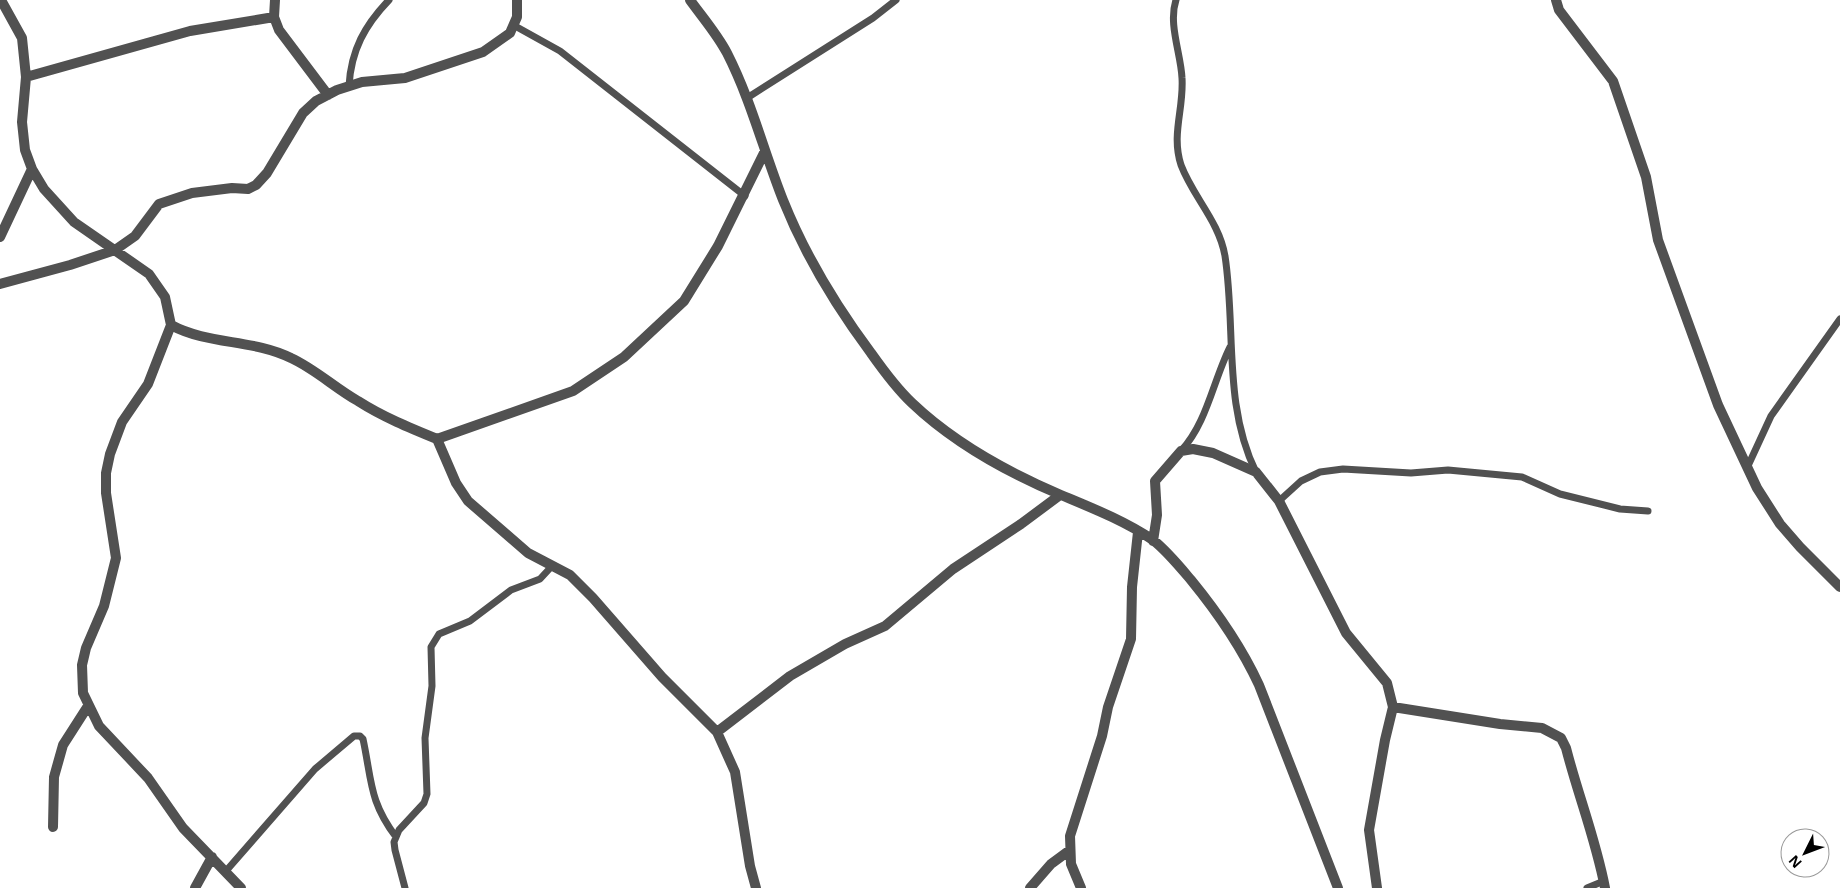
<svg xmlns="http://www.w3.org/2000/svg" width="1840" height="888" font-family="'Open Sans',sans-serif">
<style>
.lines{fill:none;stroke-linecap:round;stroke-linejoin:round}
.service{stroke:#515151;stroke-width:7}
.minor{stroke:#515151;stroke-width:10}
</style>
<rect width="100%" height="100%" fill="#fff"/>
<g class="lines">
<!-- service -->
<path class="service" d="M1176,0C1168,24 1181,54 1182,78C1184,109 1171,134 1181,165C1193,197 1219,221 1225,256C1236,327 1223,406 1256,472
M515,26L560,51L745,196
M349,86C351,50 365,25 389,0
M747,98L873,18L896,0
M1181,451C1207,423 1213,381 1230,347
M1747,468L1771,416L1840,319
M1279,501L1301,481L1320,472L1343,469L1411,473L1448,470L1522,477L1560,494L1620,509L1648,511
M226,871L315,769L354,736H360L363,739C372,781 369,801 396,837
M405,888L395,850L394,842L399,830L424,803L427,794L425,738L432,686L431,647L439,634L470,621L511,590L540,579L552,566
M1587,888L1604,881"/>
<!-- minor -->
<path class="minor" d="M1,0L22,38L26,77L22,122L25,150L32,169L44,189L74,222L149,274L165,297L171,325L148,384L122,422L110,454L106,473V493L116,558L104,606L86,648L82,665L83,693L99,726L148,778L183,828L241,888
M275,0L274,17L279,30L328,95
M690,0C703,18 717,34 727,53C751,100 764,152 783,200C805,255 836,306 871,353C883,370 896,388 912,403C953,442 1009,473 1061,495C1092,508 1125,521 1153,540C1167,551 1180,567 1191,580C1218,613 1241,646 1259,685L1338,888
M1556,0L1559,10L1613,81L1646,177L1658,240L1718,405L1757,488L1780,524L1800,547L1840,587
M26,77L190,31L274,17
M0,237L32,169
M0,284L70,265L115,250L135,236L159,204L192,193L232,188L248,189L256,185L267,173L303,113L316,101L337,90L362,82L405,78L483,52L510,33L517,17V0
M171,325C208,345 253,339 291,358C315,369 335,388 358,401C383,417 410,428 437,439L573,391L624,357L684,301L718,246L765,151
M437,439L456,483L468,501L528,553L570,575L593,598L662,677L717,732
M1153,541L1157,515L1155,481L1181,451L1193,449L1213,453L1256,472L1279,501L1346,633L1387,683L1393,707L1385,740L1369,830L1377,888
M1393,707L1500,724L1542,728L1561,738L1566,748C1578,795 1596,840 1605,888
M53,827L54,777L63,745L88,706
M195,888L212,857
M756,888L750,866L735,772L717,732L790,676L845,644L885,626L953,569L1021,524L1060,495
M1030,888L1051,864L1070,850
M1081,888L1071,864L1070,836L1102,736L1108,707L1131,639L1132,587L1138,532"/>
</g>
<!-- north arrow -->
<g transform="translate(1805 853) rotate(228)"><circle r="24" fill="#ffffff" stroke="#999999"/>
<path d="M0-4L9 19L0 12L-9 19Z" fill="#000000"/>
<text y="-8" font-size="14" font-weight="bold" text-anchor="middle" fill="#000000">N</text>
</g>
</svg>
